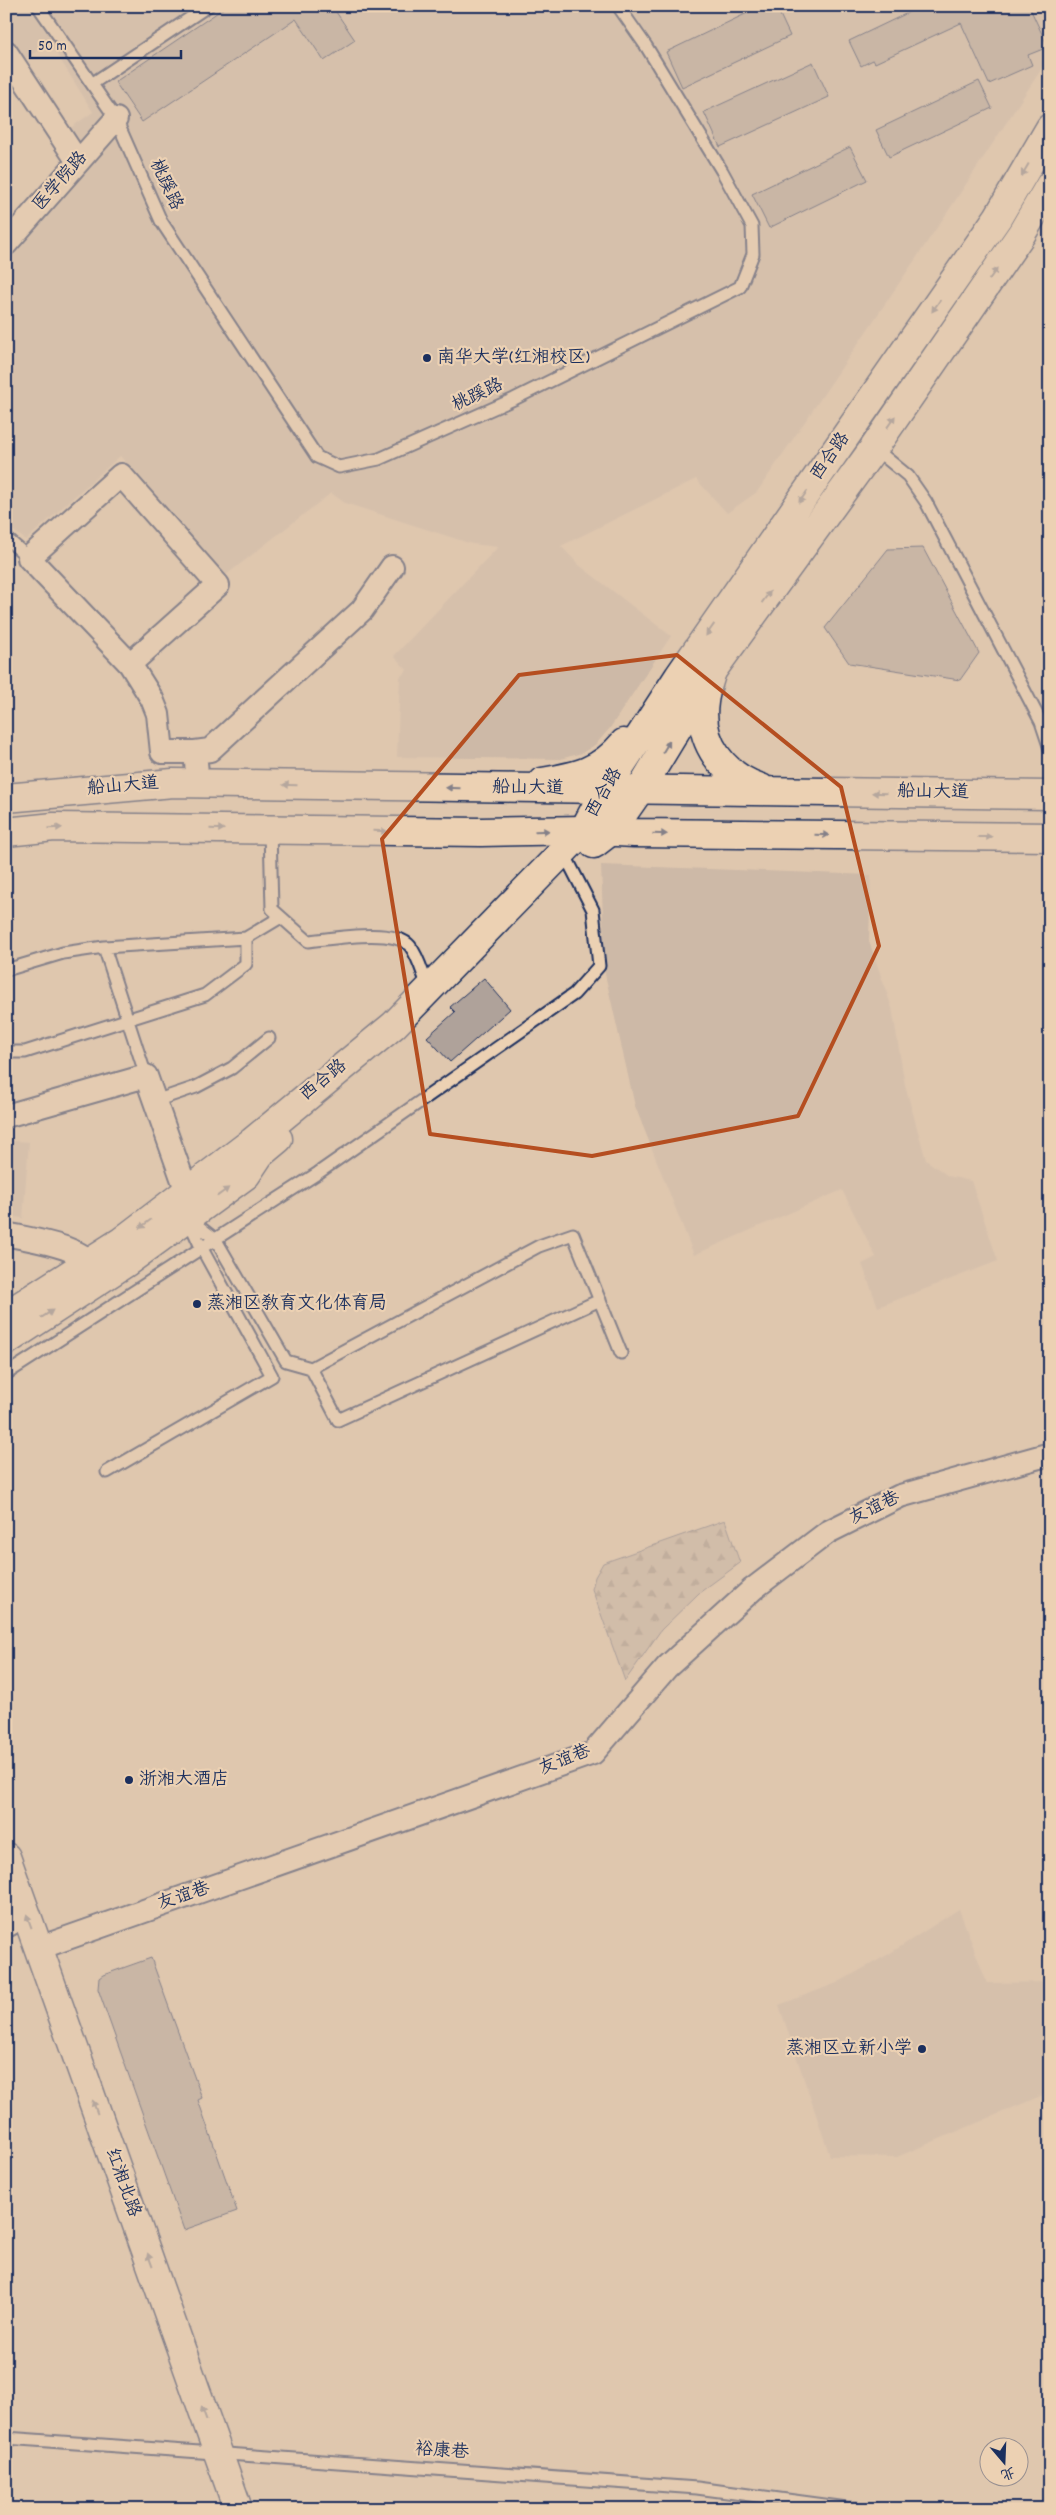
<svg xmlns="http://www.w3.org/2000/svg" width="1056" height="2515" font-family="Dekko,'LXGW WenKai TC',sans-serif">
<style>
.built{fill:#cdb9a7}
.forest{fill:url(#forest-firs);stroke:#6e7080}
.building{fill:#afa29a;stroke:#1b2f5e}
.lines{fill:none;stroke-linecap:round;stroke-linejoin:round}
.lane-casing{stroke:#1b2f5e;stroke-width:15}
.street-casing{stroke:#1b2f5e;stroke-width:26}
.secondary-casing{stroke:#1b2f5e;stroke-width:31}
.highway-casing{stroke:#1b2f5e;stroke-width:31}
.lane{stroke:#ecd1b3;stroke-width:11}
.street{stroke:#ecd1b3;stroke-width:22}
.secondary{stroke:#ecd1b3;stroke-width:28}
.highway{stroke:#ecd1b3;stroke-width:28}
.oneway{fill:#848088}
.marked{fill:none;stroke:#b54e20;stroke-width:4;stroke-linejoin:round}
.poi-dot{fill:#1b2f5e;stroke:#ecd1b3;stroke-width:2}
.labels{text-anchor:middle;dominant-baseline:central;stroke-width:4.5;stroke-linejoin:round;paint-order:stroke}
.street-label{font-size:18px;fill:#1b2f5e;stroke:#ecd1b3}
.poi-label{font-size:18px;fill:#1b2f5e;stroke:#ecd1b3;text-anchor:start}
</style>
<defs>
<pattern id="forest-firs" width="22" height="20" patternUnits="userSpaceOnUse" patternTransform="scale(1.25)"><rect width="22" height="20" fill="#c2b1a2"/><path d="M5 1l3.5 6h-7zM16 11l3.5 6h-7z" fill="#9d9087"/></pattern>
</defs>
<rect width="100%" height="100%" fill="#dfc7ae"/>
<filter id="ink" filterUnits="userSpaceOnUse"><feTurbulence type="fractalNoise" baseFrequency=".02" numOctaves="2"/><feDisplacementMap in="SourceGraphic" scale="10" xChannelSelector="R" yChannelSelector="G"/><feConvolveMatrix kernelMatrix="1 2 1 2 8 2 1 2 1" color-interpolation-filters="sRGB"/></filter>
<g filter="url(#ink)">
<!-- built -->
<path class="built" d="M6,6H1050V56L953,204L757,492L727,513L696,479L561,546L579,565L671,636L610,728L596,744L582,753L560,759L397,757L400,677L407,670L394,656L498,547L472,544L345,503L331,493L226,575L120,456L26,540L6,525V260L88,165L66,131L93,112L50,43L20,62L6,41Z
M601,865L871,875L869,941L892,1008L905,1085L926,1160L948,1176L971,1181L998,1261L878,1307L862,1264L876,1257L842,1190L694,1255L635,1106L605,974Z
M6,1140L29,1142L23,1218L6,1216Z
M959,1909L987,1983L1049,1982L1050,2092L897,2157L830,2156L779,2005L837,1983L889,1954Z"/>
<!-- forest -->
<path class="forest" d="M725,1520L740,1563L699,1593L661,1630L625,1681L592,1589L595,1577L603,1563Z"/>
<!-- building -->
<path class="building" d="M227,6H332L355,40L324,61L296,19L142,122L115,82Z
M762,6H776L790,36L682,87L666,52Z
M922,6H1029L1048,47L1028,55L1032,65L989,84L961,23L875,63L873,60L861,66L849,41Z
M813,62L829,97L720,147L704,112Z
M979,81L992,108L889,157L876,130Z
M850,147L867,180L769,228L752,194Z
M923,548L979,653L960,680L849,663L825,628L888,549Z
M484,978L510,1009L450,1062L427,1037L455,1012L450,1007Z
M151,1958L202,2098L198,2100L237,2211L184,2230L98,1989L99,1978L103,1975Z"/>
<g class="lines">
<!-- lane casing -->
<g class="lane-casing">
<path id="lane" d="M38,6L116,119L161,221L317,457L339,467L379,459L514,399L740,287L753,254L752,226L722,171L646,46L618,6
M93,83L208,6
M874,448L908,476L926,502L1041,722L1050,749
M6,538L29,558
M270,830L272,909L308,941C331,939 394,927 410,946C419,957 423,976 429,989
M104,947L146,1076
M6,970L63,953L104,947L246,938L281,917
M6,1052H25L205,995L246,964V938
M155,1101L196,1087L232,1068L269,1038
M188,1218L216,1240L286,1361L311,1368L539,1246L573,1234L621,1353
M311,1368L338,1420L600,1300
M6,1374L318,1173L574,994L599,966L593,910L569,863
M107,1472L272,1376L201,1247L188,1219
M6,2438L697,2488L847,2508L875,2509"/>
</g>
<!-- street casing -->
<g class="street-casing">
<path id="street" d="M6,52L78,162
M6,244L116,119
M130,664L218,585L121,475L29,558L130,664L152,699L158,714L162,752H195L198,783
M195,752L210,750L362,610L392,567
M6,1116L146,1076L187,1192
M6,1234C37,1241 78,1245 100,1270
M6,1926L10,1924
M39,1948L593,1753L667,1667L753,1589L828,1532L900,1496L1050,1454"/>
</g>
<!-- secondary casing -->
<g class="secondary-casing">
<path id="secondary" d="M542,782C577,776 600,772 624,743
M594,844L611,831L641,788L712,671L874,448L1022,233L1050,185
M6,1315L122,1241L252,1142L394,1025L584,830L605,790L679,676L998,217L1050,128
M6,1341L127,1262L246,1175L260,1154L278,1139
M6,1857L238,2509"/>
</g>
<!-- highway casing -->
<g class="highway-casing">
<path id="highway" d="M712,671C709,681 705,692 704,702C698,743 724,776 761,788
M6,798L173,783L1050,795
M6,832L54,827L481,832L584,830L634,833L1050,837"/>
</g>
<!-- lane -->
<use href="#lane" class="lane"/>
<!-- street -->
<use href="#street" class="street"/>
<!-- secondary -->
<use href="#secondary" class="secondary"/>
<!-- highway -->
<use href="#highway" class="highway"/>
</g>
<!-- one-way arrows -->
<defs><path id="oneway-solid" d="M-6-.8H1V-3.2L6.5 0L1 3.2V.8H-6Z" transform="scale(1.25)"/></defs>
<g class="oneway">
<use href="#oneway-solid" transform="translate(1025 170) rotate(120)"/>
<use href="#oneway-solid" transform="translate(993 274) rotate(-55)"/>
<use href="#oneway-solid" transform="translate(936 306) rotate(125)"/>
<use href="#oneway-solid" transform="translate(891 422) rotate(-55)"/>
<use href="#oneway-solid" transform="translate(803 497) rotate(125)"/>
<use href="#oneway-solid" transform="translate(766 597) rotate(-54)"/>
<use href="#oneway-solid" transform="translate(710 630) rotate(125)"/>
<use href="#oneway-solid" transform="translate(666 747) rotate(-59)"/>
<use href="#oneway-solid" transform="translate(290 785) rotate(-179)"/>
<use href="#oneway-solid" transform="translate(453 788) rotate(-179)"/>
<use href="#oneway-solid" transform="translate(879 793) rotate(-179)"/>
<use href="#oneway-solid" transform="translate(55 828) rotate(-2)"/>
<use href="#oneway-solid" transform="translate(217 829) rotate(1)"/>
<use href="#oneway-solid" transform="translate(380 831) rotate(1)"/>
<use href="#oneway-solid" transform="translate(542 831) rotate(-1)"/>
<use href="#oneway-solid" transform="translate(660 834) rotate(1)"/>
<use href="#oneway-solid" transform="translate(822 835) rotate(1)"/>
<use href="#oneway-solid" transform="translate(985 837)"/>
<use href="#oneway-solid" transform="translate(223 1192) rotate(-36)"/>
<use href="#oneway-solid" transform="translate(145 1224) rotate(143)"/>
<use href="#oneway-solid" transform="translate(47 1314) rotate(-33)"/>
<use href="#oneway-solid" transform="translate(29 1921) rotate(-110)"/>
<use href="#oneway-solid" transform="translate(95 2107) rotate(-110)"/>
<use href="#oneway-solid" transform="translate(150 2260) rotate(-110)"/>
<use href="#oneway-solid" transform="translate(204 2413) rotate(-110)"/>
</g>
</g>
<!-- marked area -->
<path d="M0 0H1056V2515H0ZM677,655L841,787L879,946L798,1116L592,1156L430,1134L382,839L519,675Z" fill="#dfc7ae" fill-opacity=".55" fill-rule="evenodd"/>
<path class="marked" d="M677,655L841,787L879,946L798,1116L592,1156L430,1134L382,839L519,675Z"/>
<!-- markers -->
<g class="poi-dot">
<circle cx="427" cy="358" r="5"/>
<circle cx="197" cy="1304" r="5"/>
<circle cx="129" cy="1780" r="5"/>
<circle cx="922" cy="2049" r="5"/>
</g>
<g class="labels">
<!-- street labels -->
<g class="street-label">
<text transform="translate(61 182) rotate(-49)">医学院路</text>
<text transform="translate(165 185) rotate(65)">桃蹊路</text>
<text transform="translate(478 396) rotate(-25)">桃蹊路</text>
<text transform="translate(831 457) rotate(-55)">西合路</text>
<text transform="translate(123 787) rotate(-5)">船山大道</text>
<text transform="translate(528 789) rotate(1)">船山大道</text>
<text transform="translate(605 793) rotate(-60)">西合路</text>
<text transform="translate(933 793) rotate(1)">船山大道</text>
<text transform="translate(324 1081) rotate(-39)">西合路</text>
<text transform="translate(875 1509) rotate(-26)">友谊巷</text>
<text transform="translate(565 1761) rotate(-22)">友谊巷</text>
<text transform="translate(184 1897) rotate(-19)">友谊巷</text>
<text transform="translate(122 2183) rotate(70)">红湘北路</text>
<text transform="translate(442 2452) rotate(4)">裕康巷</text>
</g>
<!-- poi labels -->
<g class="poi-label">
<text x="437" y="358">南华大学(红湘校区)</text>
<text x="207" y="1304">蒸湘区教育文化体育局</text>
<text x="139" y="1780">浙湘大酒店</text>
<text x="912" y="2049" text-anchor="end">蒸湘区立新小学</text>
</g>
</g>
<!-- margin -->
<rect width="1056" height="2515" fill="none" stroke="#ecd1b3" stroke-width="25"/>
<rect x="12" y="12" width="1031" height="2490" fill="none" stroke="#1b2f5e" stroke-width="2" filter="url(#ink)"/>
<!-- north arrow -->
<g transform="translate(1004 2462) rotate(161)"><circle r="24" fill="#ecd1b3" stroke="#989091"/>
<path d="M0-4L9 19L0 12L-9 19Z" fill="#1b2f5e"/>
<text y="-8" font-size="14" font-weight="bold" text-anchor="middle" fill="#1b2f5e">北</text>
</g>
<!-- scale -->
<path d="M30 50v8h151v-8" fill="none" stroke="#1b2f5e" stroke-width="2.5"/>
<text x="38" y="50" font-size="15" fill="#1b2f5e" stroke="#ecd1b3" stroke-width="4" paint-order="stroke">50 m</text>
</svg>
